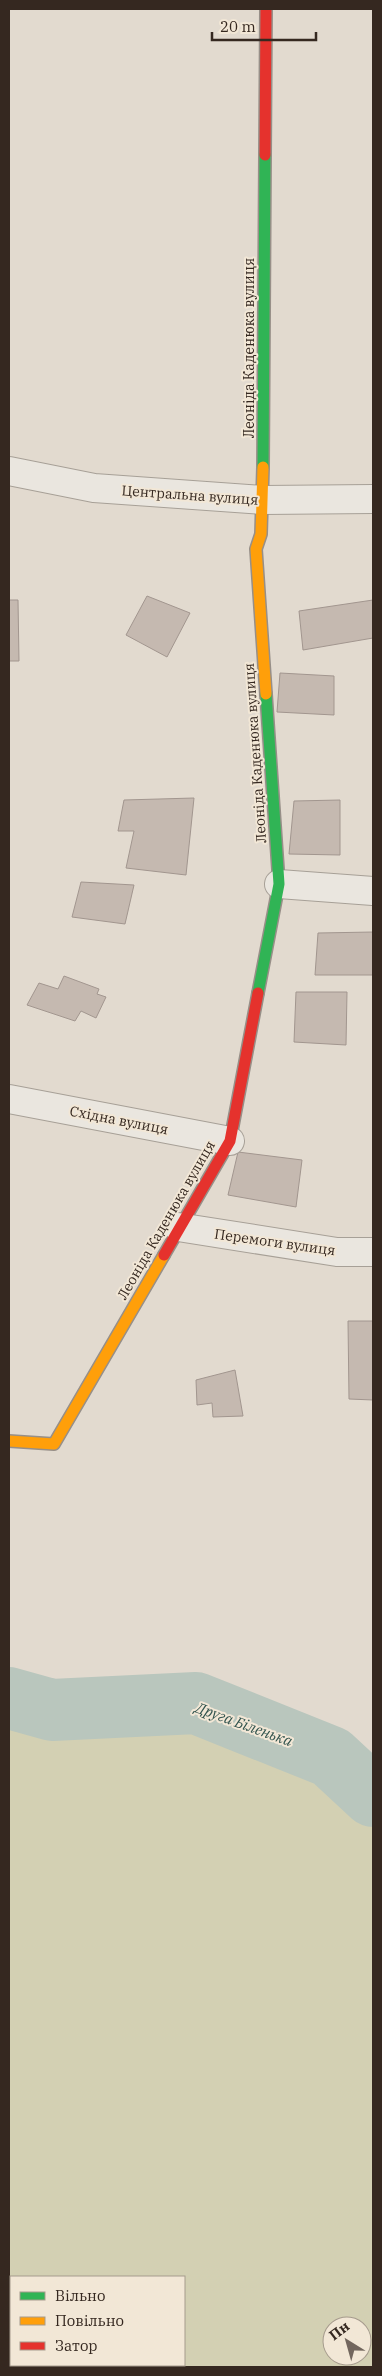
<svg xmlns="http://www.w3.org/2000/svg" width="382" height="2376" font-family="'IBM Plex Serif',serif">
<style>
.green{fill:#d3d0b3;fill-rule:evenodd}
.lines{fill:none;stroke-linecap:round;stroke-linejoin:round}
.river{stroke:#b9c6bd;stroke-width:62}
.building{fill:#c5b9b0;stroke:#a2968f}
.street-casing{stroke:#a7a097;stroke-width:30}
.fast-casing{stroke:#978f88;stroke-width:14}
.slow-casing{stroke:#978f88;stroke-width:14}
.jam-casing{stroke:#978f88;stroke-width:14}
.street{stroke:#eae6df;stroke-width:28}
.fast{stroke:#30b455;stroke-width:11}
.slow{stroke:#ff9f0a;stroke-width:11}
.jam{stroke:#e5322d;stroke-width:11}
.labels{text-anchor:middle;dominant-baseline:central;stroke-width:4;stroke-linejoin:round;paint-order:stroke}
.street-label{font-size:14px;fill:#352820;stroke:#f2e7d6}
.water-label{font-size:15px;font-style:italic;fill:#31534d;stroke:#f2e7d6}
</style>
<rect width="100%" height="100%" fill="#e2dacf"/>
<!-- green -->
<path class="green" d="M9,1698L52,1710L196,1703L331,1757L373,1796V2367H9ZM11,2277H184V2365H11ZM332,2326H362V2356H332Z"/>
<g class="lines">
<!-- river -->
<path class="river" d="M9,1698L52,1710L196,1703L331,1757L373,1796"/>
</g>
<!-- building -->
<path class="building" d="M147,596L190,613L167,657L126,635Z
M9,600H18L19,661H9Z
M373,600V638L303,650L299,611Z
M280,673L334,676V715L277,712Z
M194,798L186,875L126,868L134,831H118L124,800Z
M340,800V855L289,854L294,801Z
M81,882L134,885L125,924L72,917Z
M373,932V975H315L318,933Z
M64,976L99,989L97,994L106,997L96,1018L81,1011L75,1021L27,1005L39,983L58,989Z
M296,992H347L346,1045L294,1042Z
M238,1152L302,1160L296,1207L228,1195Z
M348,1321H373V1400L349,1399Z
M235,1370L243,1416L213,1417L212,1403L197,1405L196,1380Z"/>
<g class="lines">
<!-- street casing -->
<g class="street-casing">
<path id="street" d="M9,471L94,488L263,500L373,499
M279,884L373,891
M9,1099L230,1141
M178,1227L337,1252H373"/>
</g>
<!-- fast casing -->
<g class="fast-casing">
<path id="fast" d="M263,467L265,155
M258,993L279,884L266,694"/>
</g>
<!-- slow casing -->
<g class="slow-casing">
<path id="slow" d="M263,467L261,534L256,549L266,694
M9,1441L54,1444L164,1255"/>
</g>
<!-- jam casing -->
<g class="jam-casing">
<path id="jam" d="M265,155L266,9
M164,1255L230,1141L258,993"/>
</g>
<!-- street -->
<use href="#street" class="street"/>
<!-- fast -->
<use href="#fast" class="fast"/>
<!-- slow -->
<use href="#slow" class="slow"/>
<!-- jam -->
<use href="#jam" class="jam"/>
</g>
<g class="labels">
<!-- street labels -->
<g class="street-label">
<text transform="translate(249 348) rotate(-90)">Леоніда Каденюка вулиця</text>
<text transform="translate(190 495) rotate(4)">Центральна вулиця</text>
<text transform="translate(255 753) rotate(-94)">Леоніда Каденюка вулиця</text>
<text transform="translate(119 1120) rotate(11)">Східна вулиця</text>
<text transform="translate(166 1220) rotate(-60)">Леоніда Каденюка вулиця</text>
<text transform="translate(275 1242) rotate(8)">Перемоги вулиця</text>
</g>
<!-- water labels -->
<g class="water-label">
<text transform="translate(244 1724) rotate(20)">Друга Біленька</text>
</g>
</g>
<!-- border -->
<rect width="382" height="2376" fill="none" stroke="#352820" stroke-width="20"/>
<!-- legend -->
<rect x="10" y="2276" width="175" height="90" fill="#f2e7d6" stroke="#a69b8d"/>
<rect x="20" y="2292" width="25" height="8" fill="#30b455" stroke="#a69b8d"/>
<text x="55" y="2301" font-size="15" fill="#352820">Вільно</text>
<rect x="20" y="2317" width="25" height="8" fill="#ff9f0a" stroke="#a69b8d"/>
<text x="55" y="2326" font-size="15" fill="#352820">Повільно</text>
<rect x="20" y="2342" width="25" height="8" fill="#e5322d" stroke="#a69b8d"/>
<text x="55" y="2351" font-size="15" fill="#352820">Затор</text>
<!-- north arrow -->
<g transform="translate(347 2341) rotate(323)"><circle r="24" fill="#f2e7d6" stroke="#a69b8d"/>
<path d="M0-4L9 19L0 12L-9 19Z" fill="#72665d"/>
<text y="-8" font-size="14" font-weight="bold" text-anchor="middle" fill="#352820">Пн</text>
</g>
<!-- scale -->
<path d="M212 32v8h104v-8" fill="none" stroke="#352820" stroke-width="2.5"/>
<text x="220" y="32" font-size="15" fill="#352820" stroke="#f2e7d6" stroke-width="4" paint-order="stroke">20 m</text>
</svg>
